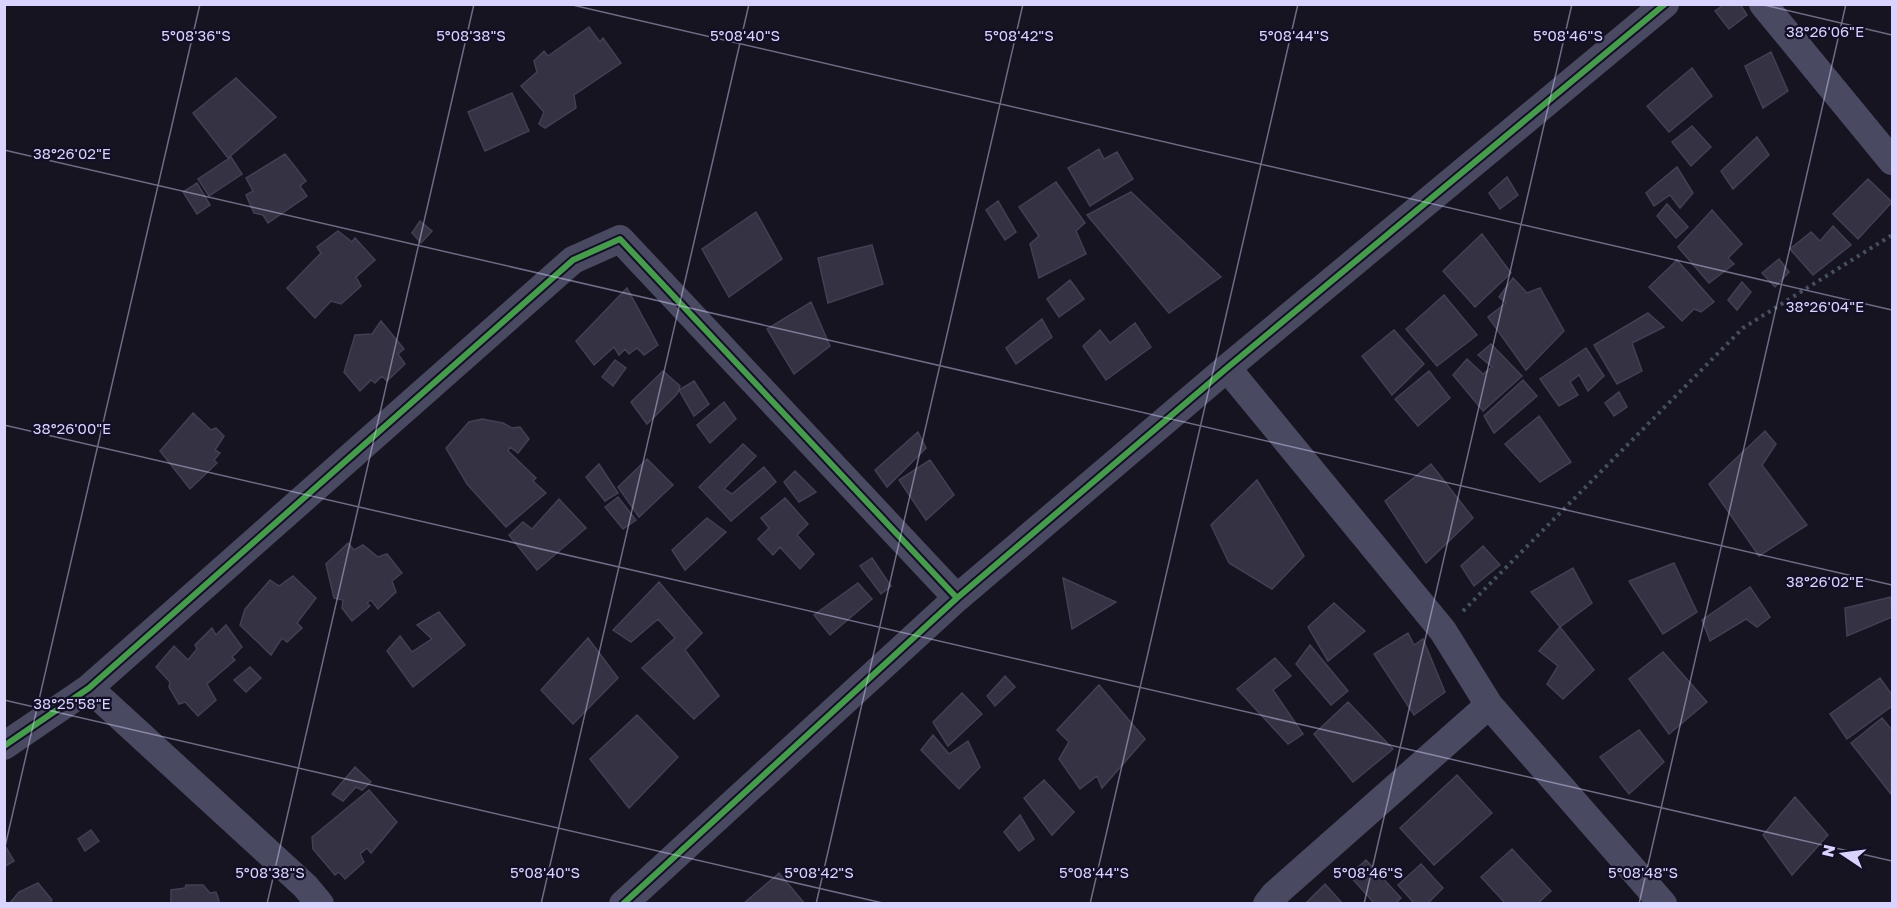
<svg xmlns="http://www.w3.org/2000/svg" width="1897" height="908" font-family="'Golos Text',sans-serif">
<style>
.building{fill:#343243;stroke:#433f54;stroke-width:1.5}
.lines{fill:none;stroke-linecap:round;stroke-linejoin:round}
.path{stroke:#44505f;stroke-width:4;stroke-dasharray:3 4.5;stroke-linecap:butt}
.minor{stroke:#4a4962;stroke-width:28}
.cycleway-casing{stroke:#130f26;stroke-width:10}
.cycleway{stroke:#469c4c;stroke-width:6}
.ticks{fill:none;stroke:#d9d4ff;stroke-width:1.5;stroke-opacity:0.45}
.ticks-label{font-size:15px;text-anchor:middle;fill:#d9d4ff;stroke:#130f26;stroke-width:4.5;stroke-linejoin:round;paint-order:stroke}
</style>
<rect width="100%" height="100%" fill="#161421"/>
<!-- building -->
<path class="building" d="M1725,4H1740L1747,15L1729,29L1715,11Z
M589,27L600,42L603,38L621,63L574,95L576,108L545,128L539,124L544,112L521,86L537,72L534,61L544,51L548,56Z
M1771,52L1788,91L1763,108L1745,66Z
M1692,68L1712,96L1669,132L1647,106Z
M236,78L276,117L228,158L193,113Z
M512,93L529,131L485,151L468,112Z
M1692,126L1711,147L1691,166L1672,142Z
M1757,137L1769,155L1733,189L1721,171Z
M1099,149L1104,159L1117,152L1133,179L1090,206L1068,168Z
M285,154L306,181L300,186L307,196L268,223L263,215L254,213L246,195L253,191L246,178Z
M231,157L242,174L209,196L198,179Z
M1677,167L1693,193L1680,208L1670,195L1654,206L1646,193Z
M1507,177L1518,195L1500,209L1489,193Z
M1868,179L1892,202L1858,239L1833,214Z
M1056,182L1085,223L1076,231L1086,254L1039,278L1030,244L1039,236L1019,207Z
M197,183L210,205L197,214L183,192Z
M1131,192L1221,277L1169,313L1087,215Z
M998,201L1016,232L1005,240L986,210Z
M1667,204L1688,227L1676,238L1657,216Z
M1712,210L1742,244L1728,258L1734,264L1709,283L1678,247Z
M756,212L782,259L729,297L702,249Z
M420,221L432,231L421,243L412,233Z
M1833,226L1851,245L1813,275L1790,249L1811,232L1820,241Z
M338,231L352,242L355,238L375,260L356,277L361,286L341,304L331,301L315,318L287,288L321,253L317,247Z
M1482,234L1511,273L1475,307L1443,271Z
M872,245L883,284L828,303L818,258Z
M1779,259L1789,272L1775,287L1762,273Z
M1677,260L1714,302L1701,312L1694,309L1682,321L1649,287Z
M1513,278L1527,293L1540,288L1564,331L1526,370L1488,317L1506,303L1499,297Z
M1070,280L1084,299L1059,317L1047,299Z
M1742,282L1751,292L1737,310L1728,300Z
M627,288L658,345L644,355L637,348L629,354L625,349L619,355L614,347L594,365L576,341Z
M1444,295L1477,335L1437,366L1406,329Z
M811,302L830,346L794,374L767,329Z
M1648,313L1664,327L1632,343L1642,371L1617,384L1594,345Z
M1042,319L1052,337L1016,364L1006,348Z
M381,321L404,349L398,354L405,364L387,381L382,376L375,383L371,380L360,391L344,372L355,335L372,334Z
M1135,323L1151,347L1106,380L1083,346L1100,330L1110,343Z
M1394,330L1424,364L1392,395L1362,356Z
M1491,344L1522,376L1483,411L1453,375L1467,359L1483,374L1492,367L1478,355Z
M1586,348L1604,376L1588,391L1579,375L1570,382L1578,395L1559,406L1540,379Z
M615,360L626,368L613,386L602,377Z
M663,371L680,386L677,394L647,424L631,402Z
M1429,371L1450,398L1418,426L1395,399Z
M1523,380L1537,396L1494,433L1484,416Z
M694,381L709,404L694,416L679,390Z
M1619,392L1627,407L1614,416L1605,403Z
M724,402L736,419L710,443L697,425Z
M193,413L211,430L216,428L224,436L215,450L220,453L214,460L217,463L190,489L160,451Z
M1539,416L1571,462L1540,482L1505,444Z
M482,419L503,423L512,428L520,427L529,439L518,453L510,447L508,451L536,478L533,481L546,493L506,527L467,484L446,448L469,422Z
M1765,431L1776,444L1762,465L1807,525L1759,556L1709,484Z
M918,432L926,448L887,487L875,470Z
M743,444L756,456L724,489L732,494L764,467L776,482L731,521L699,487Z
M647,459L673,485L639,517L618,487Z
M930,460L954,495L926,520L899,480Z
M599,464L618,493L605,501L586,477Z
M1431,464L1473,518L1426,563L1385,501Z
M795,471L816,492L799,502L784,482Z
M1257,480L1304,556L1272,589L1229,563L1211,525Z
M618,497L636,520L623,529L605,507Z
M785,498L808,524L797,535L814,554L800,569L780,547L773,555L758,539L769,528L761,518Z
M559,499L586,528L537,570L509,535L523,522L532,529Z
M707,518L726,532L685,570L672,550Z
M348,543L354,550L363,545L378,557L387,554L402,573L392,581L396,592L378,609L371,600L367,603L370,606L352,621L342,608L343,600L334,598L326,564Z
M1483,546L1500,565L1474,586L1461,566Z
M872,558L891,586L881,594L860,566Z
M1674,563L1697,612L1663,634L1629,581Z
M1573,568L1592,603L1560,627L1531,592Z
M293,576L316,598L297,623L302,628L287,642L282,638L271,655L240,625L245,609L270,580L279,586Z
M1063,578L1116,602L1072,629Z
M659,582L702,633L685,650L719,696L694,719L642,668L675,638L658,619L631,642L613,630Z
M858,583L872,599L830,635L814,615Z
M1750,587L1770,617L1757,627L1746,619L1710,641L1702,620Z
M1891,597L1892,617L1847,636L1845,608Z
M1334,603L1365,631L1328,661L1308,627Z
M439,612L465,645L413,687L387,651L400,636L412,652L432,639L417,625Z
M226,625L242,647L232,657L235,660L207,684L216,700L198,716L185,702L179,704L169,687L170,682L156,667L174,646L188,660L197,649L195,645L212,628L216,635Z
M1560,627L1594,670L1563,699L1547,684L1558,666L1539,651Z
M1408,633L1414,645L1423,639L1445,692L1414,715L1374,654Z
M588,638L618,678L573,724L541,690Z
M1310,645L1348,691L1331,705L1296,664Z
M1663,652L1707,702L1669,734L1629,679Z
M1275,658L1291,676L1273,690L1303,734L1288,744L1237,689Z
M250,667L261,678L246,692L234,680Z
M1005,676L1015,687L995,706L987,696Z
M1880,678L1892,695V706L1847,739L1830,714Z
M1099,685L1145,739L1102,788L1097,776L1080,789L1059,759L1069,742L1057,730Z
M962,693L982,714L948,746L933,722Z
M1348,702L1393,749L1353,782L1314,734Z
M637,715L678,757L629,808L590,759Z
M1882,718L1892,730L1891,794L1851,743Z
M1639,730L1664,762L1629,794L1600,757Z
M933,735L949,754L968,741L980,767L959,789L921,750Z
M355,767L371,782L362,790L356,787L343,801L332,794Z
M1457,775L1492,813L1434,865L1400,828Z
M1044,780L1074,812L1052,835L1024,798Z
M369,790L397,822L371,853L367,848L360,854L364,862L345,879L339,872L335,875L313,849L312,837Z
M1795,797L1828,835L1792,875L1763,835Z
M1020,815L1034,839L1019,851L1004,832Z
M91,830L99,841L85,851L78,839Z
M4,844L14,861L4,867Z
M1512,849L1551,891L1537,904H1506L1481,877Z
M1366,860L1401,898L1395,904H1375L1349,875Z
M1421,864L1443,888L1427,904H1415L1398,885Z
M779,873L805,904H743Z
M38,883L52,900L49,904H9L19,892Z
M1325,884L1343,904H1305Z
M186,885H203L210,893L216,892L220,904H169L171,902V890L185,888Z"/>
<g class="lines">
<!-- path -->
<path class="path" d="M1463,611L1743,328L1892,235"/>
<!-- minor -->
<path class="minor" d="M1763,4L1892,161
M1227,368L1443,631L1489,705L1663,904
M89,688L305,886L320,904
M4,746L89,688L573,260L620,239L957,598
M623,904L957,598L1227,368L1665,4
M1267,904L1274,895L1489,705"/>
<!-- cycleway casing -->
<g class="cycleway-casing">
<path id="cycleway" d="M4,746L89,688L573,260L620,239L957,598
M623,904L957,598L1227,368L1665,4"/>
</g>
<!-- cycleway -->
<use href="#cycleway" class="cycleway"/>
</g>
<!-- ticks -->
<path class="ticks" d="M568,4L1892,310M1760,4L1892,35M4,150L1892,585M4,425L1892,861M4,700L887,904M4,851L200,4M267,904L474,4M541,904L749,4M816,904L1023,4M1090,904L1298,4M1364,904L1572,4M1639,904L1846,4"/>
<g class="ticks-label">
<text x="1825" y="37">38°26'06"E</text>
<text x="196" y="41">5°08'36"S</text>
<text x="471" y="41">5°08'38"S</text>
<text x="745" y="41">5°08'40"S</text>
<text x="1019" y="41">5°08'42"S</text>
<text x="1294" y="41">5°08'44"S</text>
<text x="1568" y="41">5°08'46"S</text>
<text x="72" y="159">38°26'02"E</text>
<text x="1825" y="312">38°26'04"E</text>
<text x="72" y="434">38°26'00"E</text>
<text x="1825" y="587">38°26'02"E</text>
<text x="72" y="709">38°25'58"E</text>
<text x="270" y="878">5°08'38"S</text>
<text x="545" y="878">5°08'40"S</text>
<text x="819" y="878">5°08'42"S</text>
<text x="1094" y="878">5°08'44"S</text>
<text x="1368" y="878">5°08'46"S</text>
<text x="1643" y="878">5°08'48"S</text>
</g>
<!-- border -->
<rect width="1897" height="908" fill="none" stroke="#d9d4ff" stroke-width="12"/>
<!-- north arrow -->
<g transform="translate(1843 854) rotate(283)" stroke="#130f26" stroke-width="4.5" paint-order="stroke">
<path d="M0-4.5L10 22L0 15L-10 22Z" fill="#d9d4ff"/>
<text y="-9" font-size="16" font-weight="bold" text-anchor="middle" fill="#d9d4ff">N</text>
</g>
</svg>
